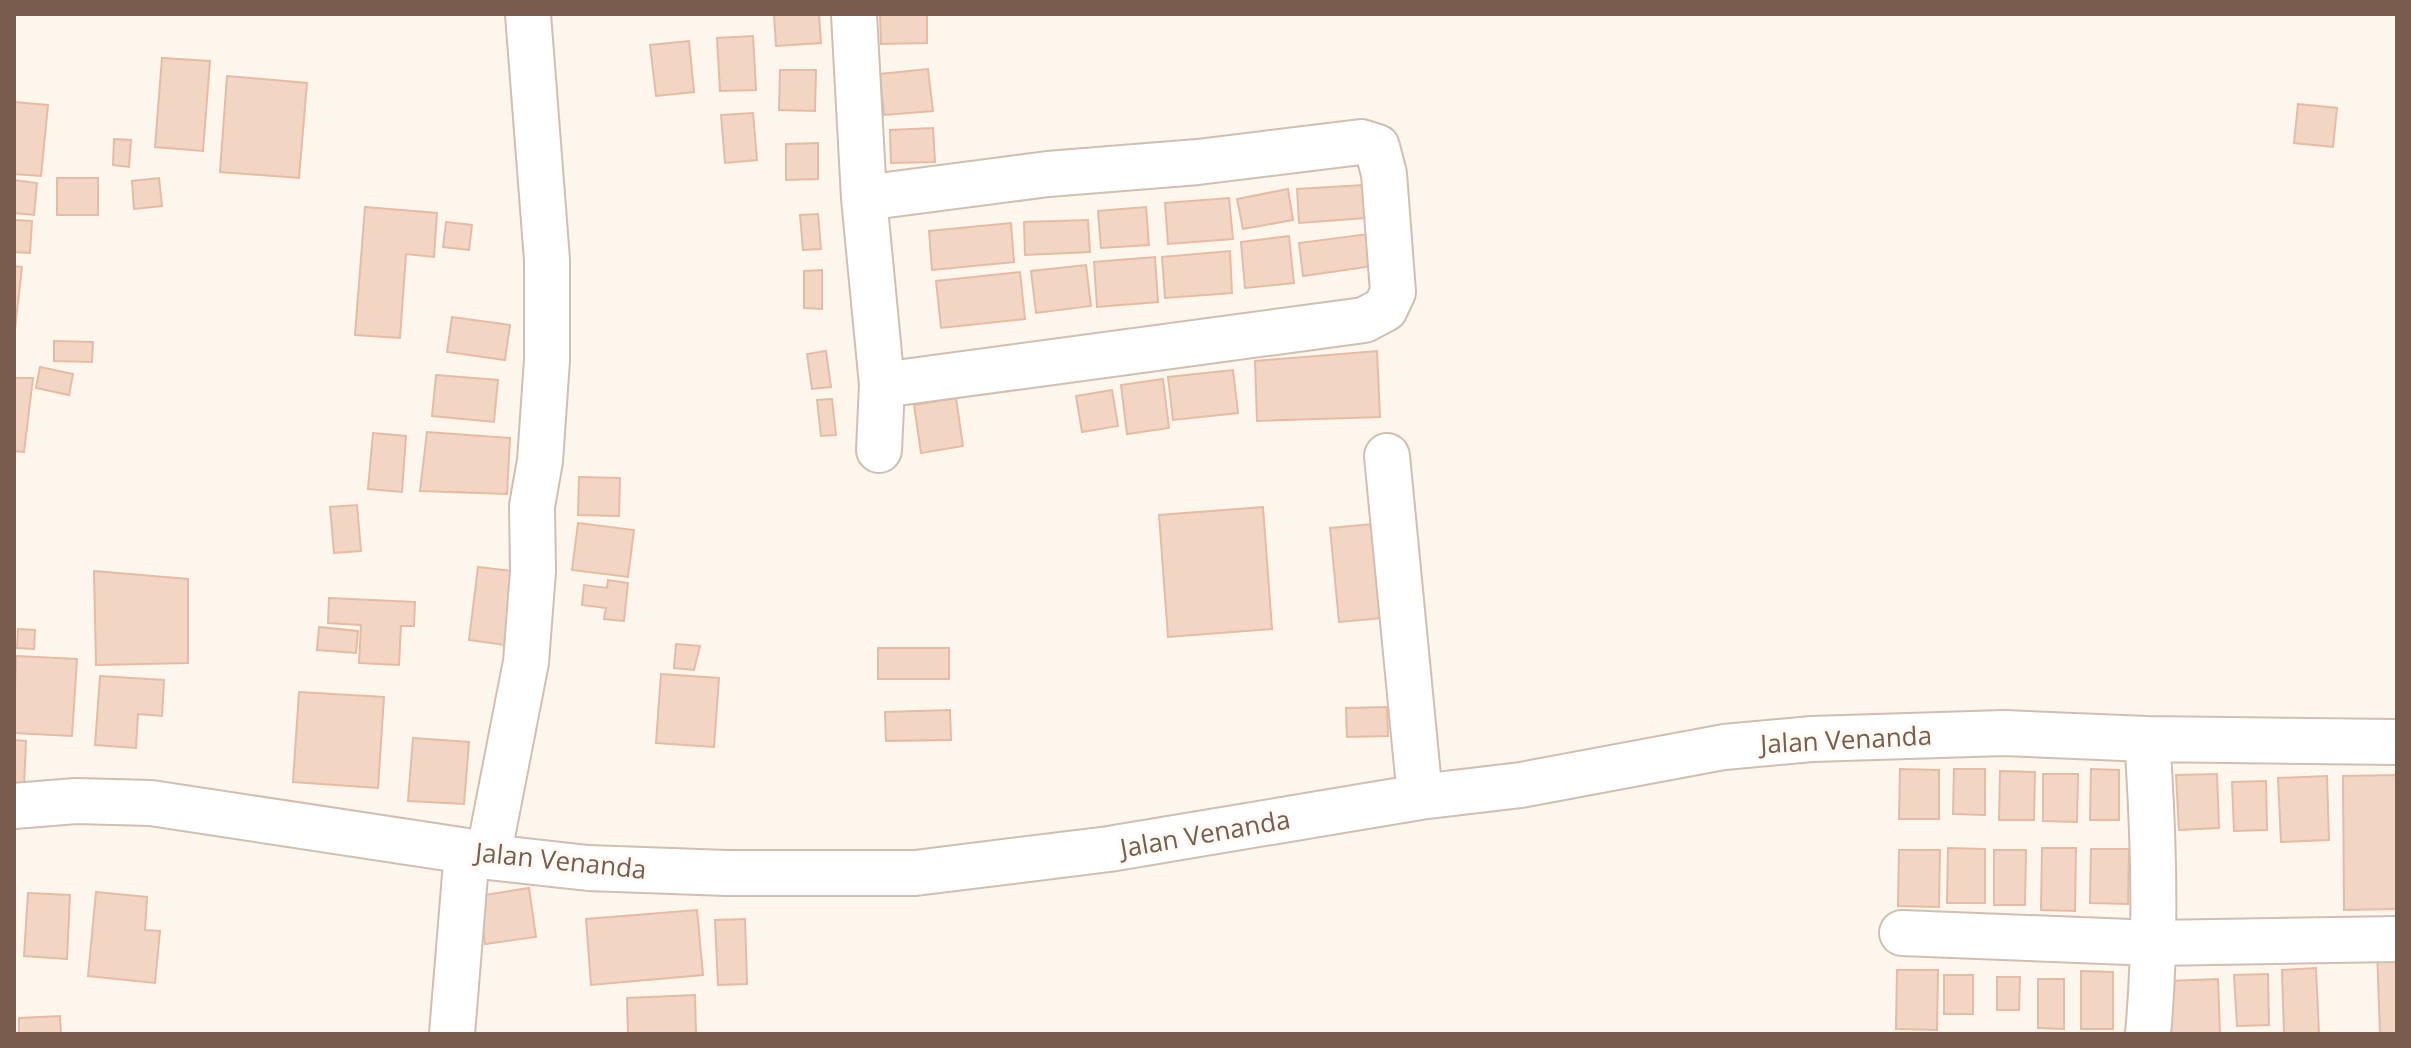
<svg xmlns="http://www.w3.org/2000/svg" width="2411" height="1048" font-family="'Open Sans',sans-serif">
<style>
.building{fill:#f3d5c3;stroke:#e6bba3;stroke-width:2}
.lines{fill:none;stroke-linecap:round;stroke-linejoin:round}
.minor-casing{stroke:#d1beb0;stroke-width:48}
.minor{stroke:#fff;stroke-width:44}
.labels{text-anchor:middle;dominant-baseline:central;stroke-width:6;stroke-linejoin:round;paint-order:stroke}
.street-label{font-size:26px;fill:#7a5c4d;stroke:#fffaf3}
</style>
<rect width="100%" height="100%" fill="#fdf6ec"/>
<!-- building -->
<path class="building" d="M774,14H819L821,43L776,46Z
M880,14H927V43L881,44Z
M753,36L756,90L720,91L717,38Z
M689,41L694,92L656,96L650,45Z
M162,58L210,61L203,151L155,147Z
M928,69L933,111L884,115L880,74Z
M780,70H816L815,111L779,110Z
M227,76L307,83L299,178L220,172Z
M14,102L48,105L41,176L14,174Z
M2298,104L2337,108L2333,147L2294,143Z
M753,113L757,160L725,163L721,115Z
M933,128L935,162L891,163L890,130Z
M114,139L131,140L129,167L113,165Z
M818,143V179L786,180V144Z
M57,178H98V215H57Z
M159,178L162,206L134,209L132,181Z
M14,180L37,183L34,215L14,213Z
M1363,185L1366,218L1299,223L1297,189Z
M1288,189L1293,220L1243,229L1237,199Z
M1229,198L1233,239L1168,244L1165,203Z
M365,207L437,213L434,257L406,254L400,338L355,335Z
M1146,207L1149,245L1101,248L1098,211Z
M818,214L821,249L803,250L800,215Z
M14,220L32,221L30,253L14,252Z
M1088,220L1090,252L1025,255L1024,222Z
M446,222L472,225L469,250L443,247Z
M1011,223L1014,262L932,270L929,231Z
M1368,234L1373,266L1303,276L1299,243Z
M1289,236L1294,283L1245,288L1241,242Z
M1230,251L1232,293L1165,298L1162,257Z
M1155,257L1158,302L1097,307L1094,262Z
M1086,265L1091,306L1036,313L1031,271Z
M14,266L22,267L15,329L14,328Z
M822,270V309L804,308V271Z
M1020,272L1025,319L941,328L936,281Z
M452,317L510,325L505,360L447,352Z
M54,341L93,342L92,362L54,361Z
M826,351L831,387L812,389L807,354Z
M1377,351L1380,417L1257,421L1255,361Z
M40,367L73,374L69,395L36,388Z
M1233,370L1238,413L1173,420L1168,377Z
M436,375L498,380L494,422L432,416Z
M14,378H33L24,452L14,451Z
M1163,379L1169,428L1127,434L1121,385Z
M1112,390L1118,426L1082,432L1076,396Z
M956,398L963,446L921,453L914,405Z
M832,399L836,435L821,436L817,400Z
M427,432L510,438L507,494L420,491Z
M373,433L406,436L402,492L368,489Z
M579,477L620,478L619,516L578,515Z
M357,505L361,551L334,553L330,507Z
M1263,507L1272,629L1168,637L1159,515Z
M578,523L634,530L628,577L572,570Z
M1373,524L1382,618L1339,622L1330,528Z
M478,567L521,572L512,646L469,640Z
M94,571L188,579V663L96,665Z
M608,580L628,583L624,621L604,619L606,608L582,605L584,585L607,588Z
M329,598L415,602L414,626H401L399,665L359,663L361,625L328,623Z
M319,627L358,631L356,653L317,650Z
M18,629L35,630L34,649L17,648Z
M676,644L700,646L694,670L674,668Z
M878,648H949V679H878Z
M16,656L77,659L72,736L14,733Z
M661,674L719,678L714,747L656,743Z
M100,676L164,680L162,716L138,714L136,748L95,745Z
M299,692L384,697L378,788L293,782Z
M1387,707L1388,736L1347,737L1346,708Z
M950,710L951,740L886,741L885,712Z
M413,738L469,742L464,804L408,801Z
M14,740L26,741L24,786H14Z
M1900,769L1939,770V819H1899Z
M1954,769H1985V815L1953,814Z
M2091,769L2119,770V820H2090Z
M2000,771L2035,772L2034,820H1999Z
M2043,774H2078L2077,822L2043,821Z
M2217,774L2219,828L2179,830L2176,775Z
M2397,775V909L2344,910L2343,776Z
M2327,776L2329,840L2281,842L2278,778Z
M2266,781L2267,830L2234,831L2232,782Z
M1948,848L1985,849V903H1947Z
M2042,848H2076L2075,911L2041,910Z
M2091,849H2129L2128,904L2090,903Z
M1899,850H1940L1939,907L1898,906Z
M1994,850H2026L2025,905H1994Z
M529,888L536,937L485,944L478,896Z
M96,892L147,897L145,930L160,931L155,983L88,976Z
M28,893L70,895L67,959L24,956Z
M697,910L703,975L591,985L586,919Z
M745,919L747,984L718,985L715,920Z
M2397,948V1034H2380L2377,949Z
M2316,968L2319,1034H2284L2282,970Z
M1897,970H1938L1937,1030L1896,1029Z
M2081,971L2113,972V1029H2081Z
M2268,974L2269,1025L2237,1026L2234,975Z
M1944,975H1973V1014H1944Z
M1997,977H2020L2019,1010H1997Z
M2038,979H2064V1029L2038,1028Z
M2218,979L2220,1034H2170L2168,981Z
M695,995L696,1034H628L627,998Z
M60,1016L61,1034H19V1018Z"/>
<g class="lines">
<!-- minor casing -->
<g class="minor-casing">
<path id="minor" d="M854,14L864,198L882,385L879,450
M864,198L1048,174L1198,162L1361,142L1377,147L1384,174L1393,292L1385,309L1364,320L882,385
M1387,456L1420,797
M2147,739C2154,837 2157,936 2148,1034
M14,806L76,801L151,803L467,851L488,857L588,868L727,873H915L1109,849L1420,797L1521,785L1724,747L1812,739L2004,733L2147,739L2397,742
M488,857L526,662L533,571L532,506L540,461L547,360V260L528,14
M1902,933L2155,943L2397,939
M452,1034L467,851"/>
</g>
<!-- minor -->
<use href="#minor" class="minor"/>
</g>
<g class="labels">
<!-- street labels -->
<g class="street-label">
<text transform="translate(1846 739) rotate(-3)">Jalan Venanda</text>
<text transform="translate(1205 833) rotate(-10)">Jalan Venanda</text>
<text transform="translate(561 860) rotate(6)">Jalan Venanda</text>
</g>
</g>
<!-- border -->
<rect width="2411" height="1048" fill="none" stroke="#7a5c4d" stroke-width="32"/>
</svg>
